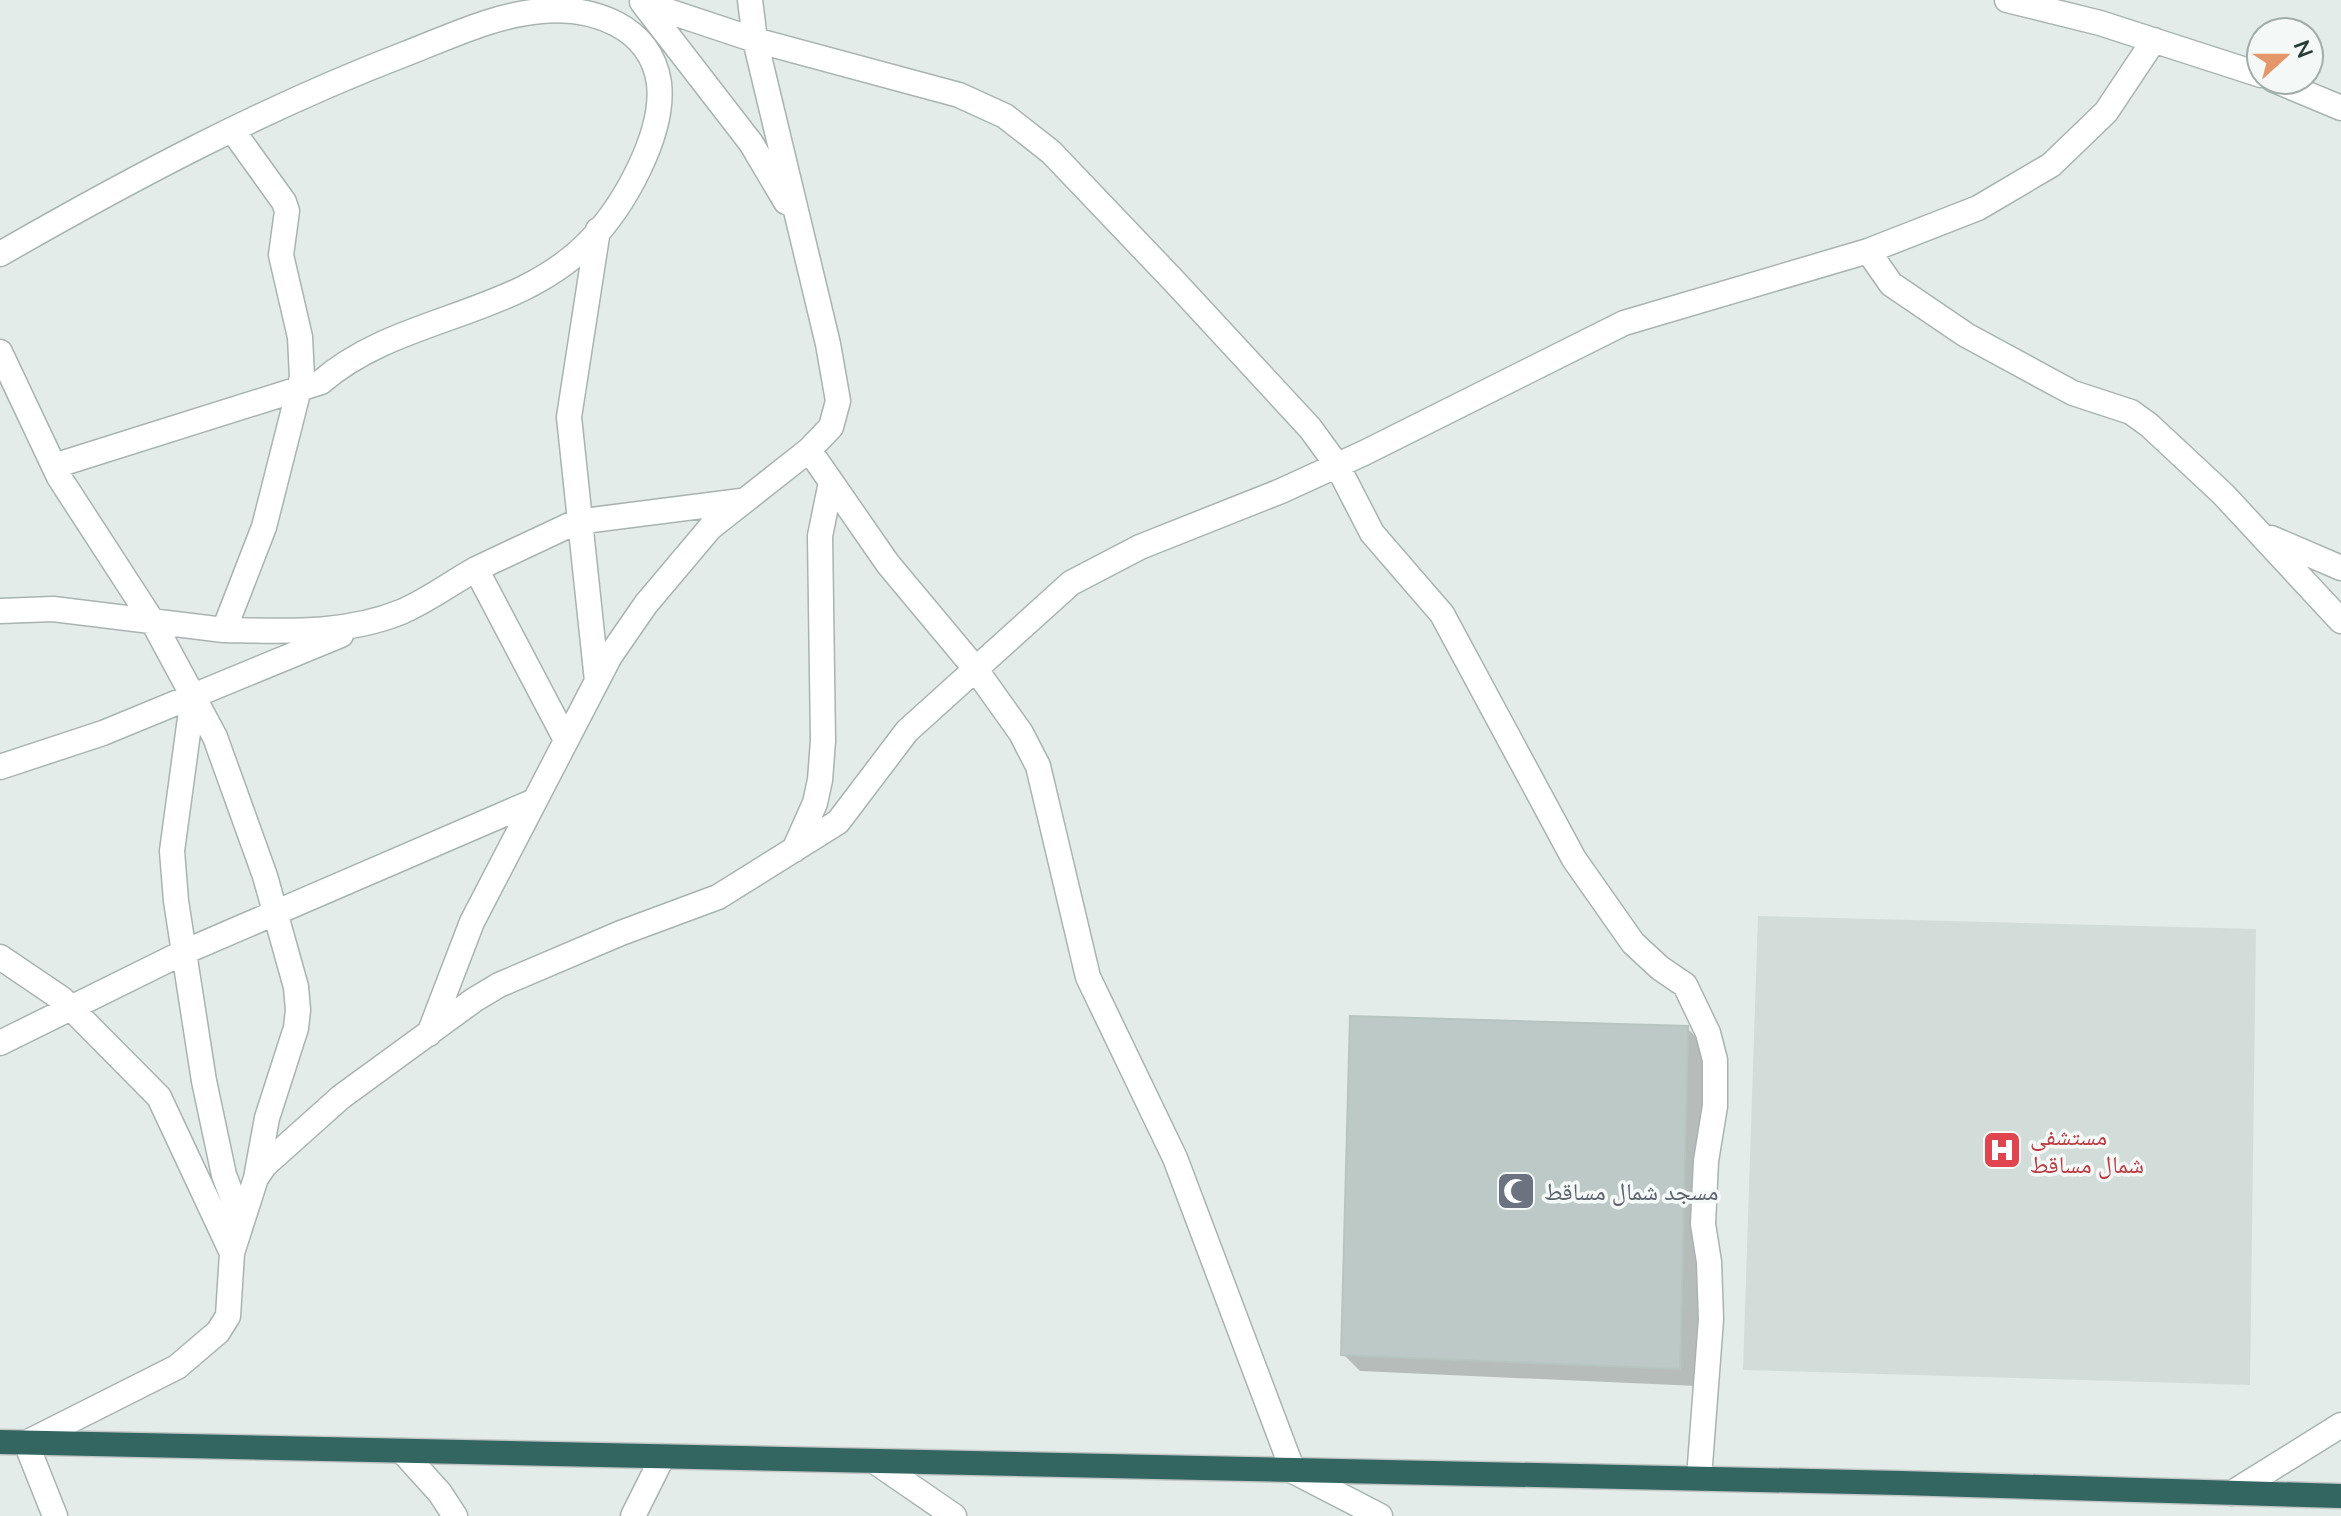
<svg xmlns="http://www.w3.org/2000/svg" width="2341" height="1516" font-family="Mulish,'Noto Naskh Arabic',sans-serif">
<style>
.built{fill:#d2dcd9}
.shadow{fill:#0003}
.building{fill:#bcc9c6;stroke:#b7c5c1;stroke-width:2}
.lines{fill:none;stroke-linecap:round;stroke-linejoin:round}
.minor-casing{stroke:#a7b4b1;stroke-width:27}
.highway-casing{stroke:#c2c8c8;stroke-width:27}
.minor{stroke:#fff;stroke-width:24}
.highway{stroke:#336561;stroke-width:24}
.labels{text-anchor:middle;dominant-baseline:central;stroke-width:7;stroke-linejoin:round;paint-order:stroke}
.health-label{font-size:24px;fill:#be3a42;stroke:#f4f9f7;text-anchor:start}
.worship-label{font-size:24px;fill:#5b616d;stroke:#f4f9f7;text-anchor:start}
</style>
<rect width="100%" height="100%" fill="#e4ece9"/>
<!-- built -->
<path class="built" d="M1758,916L2256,929L2250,1385L1743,1370Z"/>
<!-- shadow -->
<path class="shadow" d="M1687,1028L1705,1046L1697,1386L1360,1371L1343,1354Z"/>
<!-- building -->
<path class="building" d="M1350,1016L1688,1026L1680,1369L1341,1355Z"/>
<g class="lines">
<!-- minor casing -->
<g class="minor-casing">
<path id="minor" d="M2007,0L2100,23L2261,75
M642,2L751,143L786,202
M644,3L755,40L959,95L1005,116L1051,152L1174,281L1310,428L1337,465L1372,533L1442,614L1574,859L1633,943L1660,968L1685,985L1708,1033L1715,1060V1106L1706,1161L1703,1224L1709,1262L1711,1319L1699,1478
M2274,80L2341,108
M1868,251L1891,284L1966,335L2073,393L2131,412L2149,425L2223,494L2341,621
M0,254C131,179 264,108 405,54C449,37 494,15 541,11C592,6 651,26 659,83C665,134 623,208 588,243C514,318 398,315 321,382L54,466
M0,352L59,477L153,622L215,737L265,876L296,987L298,1010L296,1028L267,1118L256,1178
M809,450L888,564L974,667L1021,733L1038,766L1088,977L1175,1158L1293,1471L1380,1516
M2271,538L2341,568
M476,569L576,522L741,501
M0,611L53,609L224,630L264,527L302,377L300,337L281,255L287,211L284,202L233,131
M224,630C284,631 344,635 401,612C427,601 451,583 476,569L566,740
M597,681L569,417L598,230
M193,696L172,851L176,901L204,1081L224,1175L241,1220
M0,767L103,733L341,635
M794,850L815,803L820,780L823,741L820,536L831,482
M0,957L62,999L159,1097L232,1253
M429,1034L472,922L610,656L646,604L710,528L809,450L831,427L838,401L828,344L755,40L750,0
M0,1043L182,953L532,802
M402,1451L440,1493L455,1516
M877,1463L954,1516
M2232,1493L2341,1425
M55,1516L26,1443L177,1367L218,1332L228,1316L232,1253L256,1178L265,1165L341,1097L474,1000L499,985L621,933L718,897L838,822L907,731L1071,583L1140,547L1281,491L1364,453L1624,323L1868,251L1978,208L2051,165L2106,112L2154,40
M633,1516L662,1458"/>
</g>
<!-- highway casing -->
<g class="highway-casing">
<path id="highway" d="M0,1442L1901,1483L2341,1496"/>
</g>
<!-- minor -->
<use href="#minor" class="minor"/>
<!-- highway -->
<use href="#highway" class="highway"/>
</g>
<!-- icons -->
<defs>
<g id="hospital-square" transform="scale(2)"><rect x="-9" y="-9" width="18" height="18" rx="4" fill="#e0444e" stroke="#f4f9f7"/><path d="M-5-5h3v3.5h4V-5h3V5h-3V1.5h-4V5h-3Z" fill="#fff"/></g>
<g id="mosque-square" transform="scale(2)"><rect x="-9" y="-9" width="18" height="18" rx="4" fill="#6b7280" stroke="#f4f9f7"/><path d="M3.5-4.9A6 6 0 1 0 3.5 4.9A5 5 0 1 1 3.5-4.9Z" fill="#fff"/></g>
</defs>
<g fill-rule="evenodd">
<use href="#hospital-square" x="2002" y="1150"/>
<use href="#mosque-square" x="1516" y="1191"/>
</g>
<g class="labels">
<!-- health labels -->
<g class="health-label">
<text x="2030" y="1136">مستشفى<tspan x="2030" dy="28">شمال مساقط</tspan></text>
</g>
<!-- worship labels -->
<g class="worship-label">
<text x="1544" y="1191">مسجد شمال مساقط</text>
</g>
</g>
<!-- north arrow -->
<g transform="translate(2285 56) rotate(69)"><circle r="38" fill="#f4f9f7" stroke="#a1adab" stroke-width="2"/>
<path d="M0-6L14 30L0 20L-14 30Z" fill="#e59769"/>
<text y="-12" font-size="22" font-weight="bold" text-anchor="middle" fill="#253c39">N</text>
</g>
</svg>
